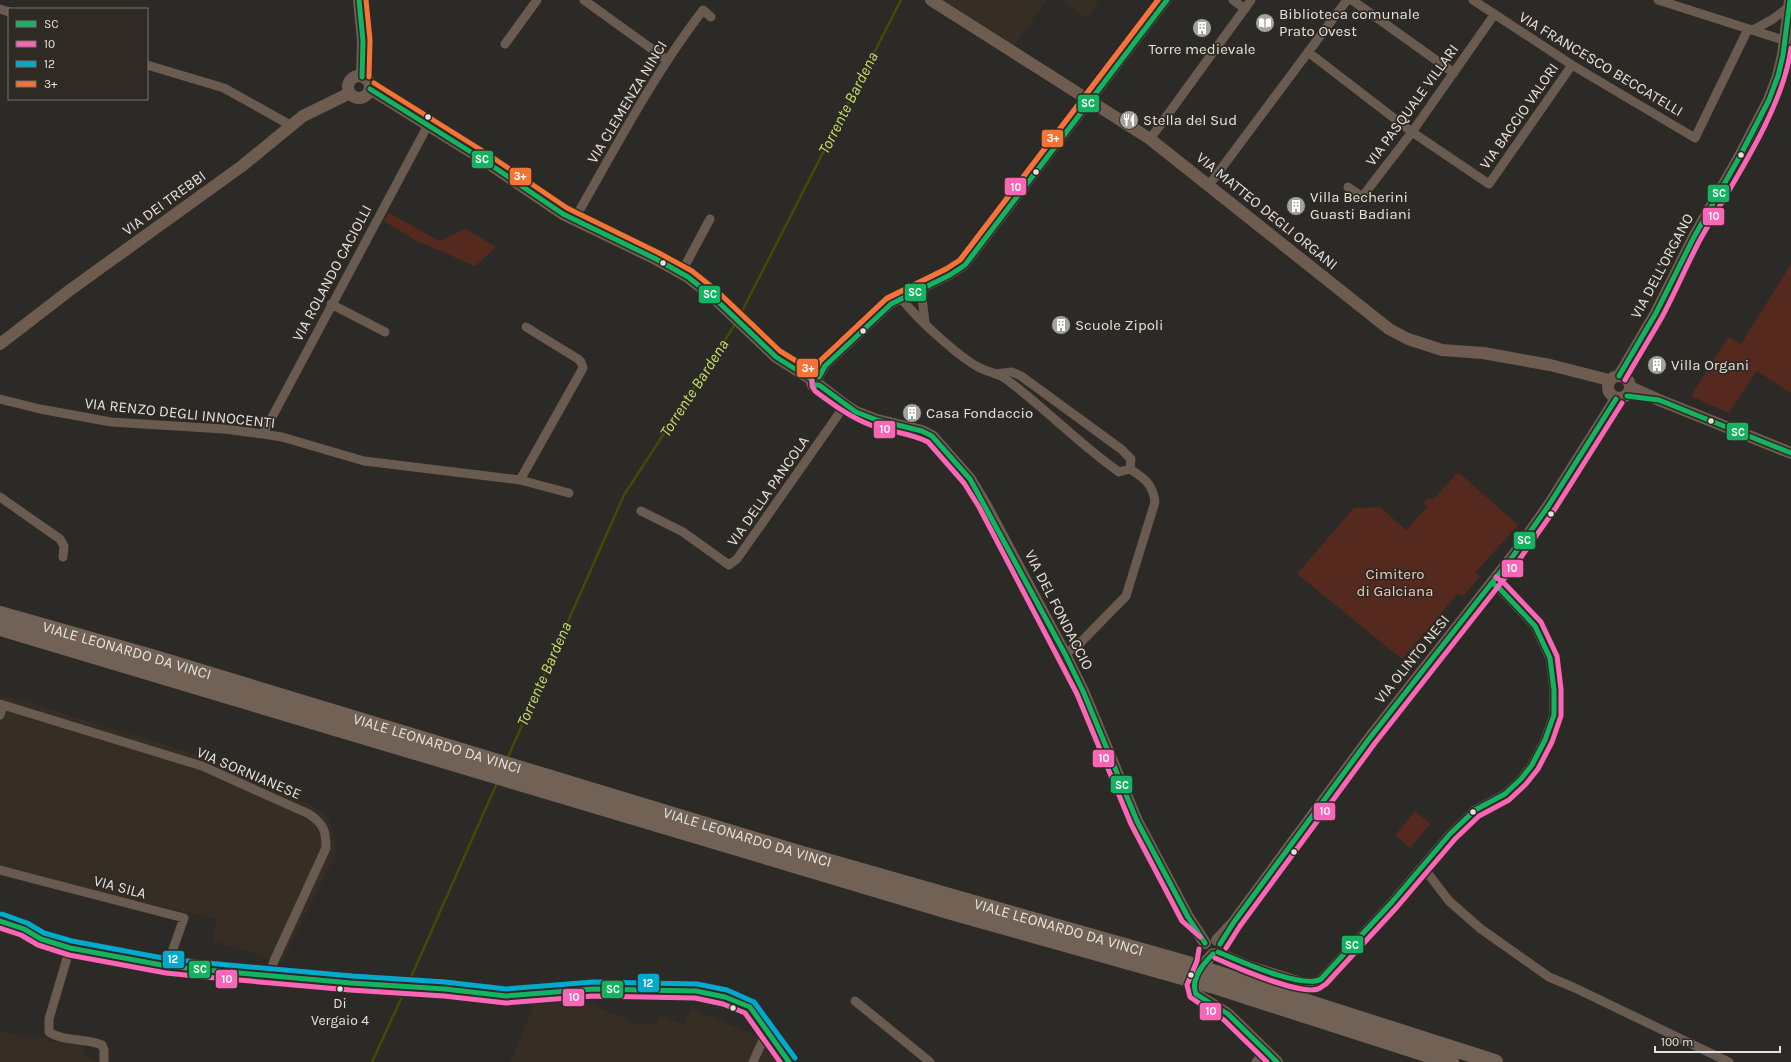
<svg xmlns="http://www.w3.org/2000/svg" width="1791" height="1062" font-family="Karla,sans-serif">
<style>
.built{fill:#362e24}
.green{fill:#55291e}
.lines{fill:none;stroke-linecap:round;stroke-linejoin:round}
.stream{stroke:#404b06;stroke-width:2.5}
.street{stroke:#695b50;stroke-width:9}
.secondary{stroke:#6d5c4f;stroke-width:12}
.highway{stroke:#726155;stroke-width:16}
.highway-bridge{stroke:#726155;stroke-width:16}
.bus-1-casing{stroke:#2f2a24;stroke-width:8}
.bus-2-casing{stroke:#2f2a24;stroke-width:8}
.bus-3-casing{stroke:#2f2a24;stroke-width:8}
.bus-4-casing{stroke:#2f2a24;stroke-width:8}
.bus-1{stroke:#13b361;stroke-width:5}
.bus-2{stroke:#fa66b7;stroke-width:5}
.bus-3{stroke:#00a9ce;stroke-width:5}
.bus-4{stroke:#f57335;stroke-width:5}
.bus-dot{fill:#e5e2dd;stroke:#2f2a24;stroke-width:1.5}
.labels{text-anchor:middle;dominant-baseline:central;stroke-width:3.5;stroke-linejoin:round;paint-order:stroke}
.bus-label{font-size:14px;fill:#e5e2dd;stroke:#2f2a24}
.poi-label{font-size:15px;fill:#e5e2dd;stroke:#2f2a24;text-anchor:start}
.street-label{font-size:15px;fill:#e5e2dd;stroke:#2f2a24}
.park-label{font-size:15px;fill:#f8c8bc;stroke:#2f2a24}
.water-label{font-size:16px;font-style:italic;fill:#c7df6b;stroke:#2f2a24}
.line-badge{stroke:#2f2a24;stroke-width:1.5}
.badge-label{font-size:11px;text-anchor:middle;font-weight:bold;fill:#fff}
</style>
<rect width="100%" height="100%" fill="#2c2a27"/>
<!-- built -->
<path class="built" d="M938,0H1047L1013,47Z
M1061,0H1099L1087,18Z
M0,694L197,755L310,805L328,817L335,838L336,853L282,962L213,941L217,919L51,882L0,868Z
M542,988L570,996L638,1024H656L661,1016L684,1025L691,1008L770,1042L782,1062H510Z
M0,1030L19,1036L45,1037L48,1041L83,1044L84,1056L98,1062H0Z"/>
<!-- green -->
<path class="green" d="M389,213L439,241L466,229L496,247L475,266L415,240L384,221Z
M1791,264V393L1757,371L1729,413L1691,396L1728,337L1741,344Z
M1458,472L1518,525L1475,573L1480,577L1463,596L1458,593L1402,659L1297,574L1354,508L1380,507L1406,530L1427,507L1424,503L1429,497L1433,500Z
M1415,811L1430,824L1410,848L1395,835Z"/>
<g class="lines">
<!-- stream -->
<path class="stream" d="M739,317L901,0
M507,759L624,495L736,323
M408,984L497,783
M372,1062L406,988"/>
<!-- street -->
<path class="street" d="M584,0L667,60
M1233,0L1245,9
M1352,0L1454,73
M1473,0L1572,65L1695,138L1748,29
M1658,0L1786,41
M0,9L9,12
M1753,30L1773,19L1790,6
M505,44L537,0
M1308,52L1412,132L1489,184L1572,65
M147,65L224,88L292,126
M1150,139L1251,0
M1209,185L1347,0
M1348,187L1362,197L1412,132L1494,15
M574,220C615,149 653,75 703,10L711,17
M681,273L710,219
M924,288L922,298L925,322
M902,299C916,318 958,356 978,367C987,372 998,373 1006,379C1045,408 1079,444 1119,472L1130,469
M331,304L385,332
M995,374L1012,372L1021,376L1121,449L1131,459L1130,469
M819,377L825,366L891,304L950,275L965,265L1167,0
M0,399L40,409L111,422L224,429L263,434L282,437L364,461L520,480L569,493
M263,434L428,125
M520,480L583,368L581,362L578,359L526,327
M0,497L60,539L64,546L63,557
M641,511L683,532L729,565L737,559L845,405
M1065,654L1080,643L1126,596L1155,502C1153,484 1144,478 1130,469
M0,704L202,766L309,814C324,824 326,831 326,848L274,961L269,976
M0,715L3,705
M1423,867L1449,901L1481,929L1549,977L1575,988L1729,1062
M0,870L184,918L167,966
M0,921L24,929L41,939L70,948L167,966L206,970L351,983L445,989L506,996L593,989L696,991L725,997L750,1007L789,1062
M70,948L49,1019V1032C64,1042 85,1038 102,1045L104,1050V1062
M1218,952L1249,965L1303,982H1316L1321,979L1392,902L1450,834L1475,810L1505,794L1521,779L1532,765L1545,740L1554,715V690L1550,658L1535,626L1500,589L1492,583
M855,1001L930,1062
M753,1062L768,1029
M1256,1062L1265,1051"/>
<!-- secondary -->
<path class="secondary" d="M359,0L363,41L362,77
M931,0L1150,139L1389,329L1408,339L1442,350L1483,353L1550,365L1609,380
M348 87a11 11 0 1 1 22 0a11 11 0 1 1-22 0Z
M370,89L482,159L563,214L656,259L688,277L712,296L776,357L811,379
M0,344L70,290L242,166L303,116L350,93
M1608 387a11 11 0 1 1 22 0a11 11 0 1 1-22 0Z
M1619,376L1656,313L1694,237L1740,156L1769,100L1778,76L1783,55L1790,0
M811,379L813,385H819L845,405L856,412L877,420L922,431L932,436L970,479L985,504L1065,654L1083,691L1137,821L1188,917L1205,943
M1630,387L1659,400L1791,453
M1217,940L1234,922L1369,739L1513,556L1549,505L1616,399
M1213,954C1205,962 1188,982 1196,994L1228,1014L1277,1062"/>
<!-- highway -->
<g class="highway">
<path id="s1" d="M0,614L155,658L802,854L1188,964"/>
<path d="M0,628L955,913L1179,976"/>
<path d="M1216,973L1495,1062"/>
<path d="M1211,985L1451,1062"/>
</g>
<!-- highway-bridge -->
<path class="highway-bridge" d="M1188,964L1216,973
M1179,976L1211,985"/>
<!-- bus-1 casing -->
<g class="bus-1-casing">
<path id="bus-1" d="M359,0L363,41L362,77
M370,89L482,159L563,214L656,259L688,277L712,296L776,357L811,379
M1619,376L1656,313L1694,237L1740,156L1769,100L1778,76L1783,55L1790,0
M819,377L825,366L891,304L950,275L965,265L1167,0
M811,379L813,385H819L856,412L877,420L922,431L932,436L970,479L1065,654L1083,691L1137,821L1188,917L1205,943
M1627,396L1659,400L1791,453
M0,921L24,929L41,939L70,948L167,966L206,970L351,983L445,989L506,996L593,989L696,991L725,997L750,1007L789,1062
M1220,944L1234,922L1369,739L1513,556L1549,505L1616,399
M1218,952C1238,960 1303,990 1321,979L1392,902L1450,834L1475,810L1505,794L1521,779L1532,765L1545,740L1554,715V690L1550,658L1535,626L1500,589L1492,583
M1213,954C1203,964 1190,979 1196,994L1228,1014L1277,1062"/>
</g>
<!-- bus-2 casing -->
<g class="bus-2-casing">
<path id="bus-2" d="M1158,0L960,260L946,269L886,299L820,361L812,376V386L815,391C834,405 851,418 873,426C891,432 911,433 928,442L964,483L979,507L1077,694L1131,824L1182,921L1200,937
M1625,380C1637,359 1650,338 1662,317C1676,291 1687,264 1701,238C1732,183 1783,110 1791,48
M0,928L21,935L38,945L69,955L166,973L205,977L350,990L444,996L506,1003L593,996L695,998L723,1004L745,1013L780,1062
M1226,948L1240,926L1375,743L1519,560L1555,509L1622,403
M1199,949L1197,961L1187,985L1190,997L1224,1020L1267,1062
M1215,958C1235,967 1299,995 1318,989C1321,988 1324,985 1326,984L1397,907L1455,839L1479,816L1509,800L1526,784L1538,769L1552,742L1561,716V689L1557,656L1541,622L1505,584L1496,577"/>
</g>
<!-- bus-3 casing -->
<g class="bus-3-casing">
<path id="bus-3" d="M2,914L27,923L44,933L72,941L168,959L207,963L352,976L445,982L506,989L593,982L697,984L727,990L754,1002L795,1058"/>
</g>
<!-- bus-4 casing -->
<g class="bus-4-casing">
<path id="bus-4" d="M366,0L370,40L369,77
M374,83L486,153L567,208L659,253L692,271L717,291L780,351L814,372L820,361L887,298L946,269L960,260L1158,0"/>
</g>
<!-- bus-1 -->
<use href="#bus-1" class="bus-1"/>
<!-- bus-2 -->
<use href="#bus-2" class="bus-2"/>
<!-- bus-3 -->
<use href="#bus-3" class="bus-3"/>
<!-- bus-4 -->
<use href="#bus-4" class="bus-4"/>
</g>
<!-- icons -->
<defs>
<g id="library-disc" transform="scale(1)"><circle r="9.5" fill="#a4a29d" stroke="#2f2a24"/><path d="M-6-4Q-3-5.5-.7-3.5V5Q-3 3-6 4ZM6-4Q3-5.5 .7-3.5V5Q3 3 6 4Z" fill="#fff"/></g>
<g id="building-disc" transform="scale(1)"><circle r="9.5" fill="#a4a29d" stroke="#2f2a24"/><path d="M-4-6H4V6H1V3H-1V6H-4ZM-2.5-4.3h1.7v1.8h-1.7ZM.8-4.3h1.7v1.8H.8ZM-2.5-1h1.7V.8h-1.7ZM.8-1h1.7V.8H.8Z" fill="#fff"/></g>
<g id="restaurant-disc" transform="scale(1)"><circle r="9.5" fill="#a4a29d" stroke="#2f2a24"/><path d="M-5-6h1v4h1v-4h1v4h1v-4h1v5L-1.5 .5V6h-2V.5L-5-1ZM5-6V6H3V1.5H1.5Q1.5-4 5-6Z" fill="#fff"/></g>
</defs>
<g fill-rule="evenodd">
<use href="#library-disc" x="1265" y="23"/>
<use href="#building-disc" x="1202" y="28"/>
<use href="#restaurant-disc" x="1129" y="120"/>
<use href="#building-disc" x="1296" y="206"/>
<use href="#building-disc" x="1061" y="325"/>
<use href="#building-disc" x="1657" y="365"/>
<use href="#building-disc" x="912" y="413"/>
</g>
<!-- markers -->
<g class="bus-dot">
<circle cx="428" cy="117" r="3.5"/>
<circle cx="1741" cy="155" r="3.5"/>
<circle cx="1036" cy="172" r="3.5"/>
<circle cx="663" cy="263" r="3.5"/>
<circle cx="863" cy="331" r="3.5"/>
<circle cx="1711" cy="421" r="3.5"/>
<circle cx="1551" cy="514" r="3.5"/>
<circle cx="1473" cy="812" r="3.5"/>
<circle cx="1294" cy="852" r="3.5"/>
<circle cx="1191" cy="975" r="3.5"/>
<circle cx="340" cy="989" r="3.5"/>
<circle cx="733" cy="1008" r="3.5"/>
</g>
<g class="labels">
<!-- bus labels -->
<g class="bus-label">
<text x="340" y="1003">Di<tspan x="340" dy="17">Vergaio 4</tspan></text>
</g>
<!-- poi labels -->
<g class="poi-label">
<text x="1279" y="14">Biblioteca comunale<tspan x="1279" dy="17">Prato Ovest</tspan></text>
<text x="1202" y="49" text-anchor="middle">Torre medievale</text>
<text x="1143" y="120">Stella del Sud</text>
<text x="1310" y="197">Villa Becherini<tspan x="1310" dy="17">Guasti Badiani</tspan></text>
<text x="1075" y="325">Scuole Zipoli</text>
<text x="1671" y="365">Villa Organi</text>
<text x="926" y="413">Casa Fondaccio</text>
</g>
<!-- street labels -->
<g class="street-label">
<text transform="translate(1601 64) rotate(31)">VIA FRANCESCO BECCATELLI</text>
<text transform="translate(627 102) rotate(-59)">VIA CLEMENZA NINCI</text>
<text transform="translate(1412 105) rotate(-54)">VIA PASQUALE VILLARI</text>
<text transform="translate(1519 116) rotate(-55)">VIA BACCIO VALORI</text>
<text transform="translate(164 203) rotate(-36)">VIA DEI TREBBI</text>
<text transform="translate(1267 211) rotate(39)">VIA MATTEO DEGLI ORGANI</text>
<text transform="translate(1662 266) rotate(-62)">VIA DELL'ORGANO</text>
<text transform="translate(332 273) rotate(-62)">VIA ROLANDO CACIOLLI</text>
<text transform="translate(180 413) rotate(6)">VIA RENZO DEGLI INNOCENTI</text>
<text transform="translate(768 491) rotate(-55)">VIA DELLA PANCOLA</text>
<text transform="translate(1059 610) rotate(63)">VIA DEL FONDACCIO</text>
<text stroke="none"><textPath href="#s1" startOffset="132">VIALE LEONARDO DA VINCI</textPath></text>
<text transform="translate(1412 659) rotate(-51)">VIA OLINTO NESI</text>
<text stroke="none"><textPath href="#s1" startOffset="456">VIALE LEONARDO DA VINCI</textPath></text>
<text transform="translate(249 773) rotate(23)">VIA SORNIANESE</text>
<text stroke="none"><textPath href="#s1" startOffset="780">VIALE LEONARDO DA VINCI</textPath></text>
<text transform="translate(120 887) rotate(15)">VIA SILA</text>
<text stroke="none"><textPath href="#s1" startOffset="1104">VIALE LEONARDO DA VINCI</textPath></text>
</g>
<!-- park labels -->
<g class="park-label">
<text x="1395" y="574">Cimitero<tspan x="1395" dy="17">di Galciana</tspan></text>
</g>
<!-- water labels -->
<g class="water-label">
<text transform="translate(848 103) rotate(-63)">Torrente Bardena</text>
<text transform="translate(694 388) rotate(-57)">Torrente Bardena</text>
<text transform="translate(544 674) rotate(-66)">Torrente Bardena</text>
</g>
</g>
<g class="line-badge">
<rect x="1077" y="94" width="23" height="19" rx="4" fill="#13b361"/>
<rect x="1041" y="129" width="23" height="19" rx="4" fill="#f57335"/>
<rect x="471" y="150" width="23" height="19" rx="4" fill="#13b361"/>
<rect x="509" y="167" width="23" height="19" rx="4" fill="#f57335"/>
<rect x="1004" y="177" width="23" height="19" rx="4" fill="#fa66b7"/>
<rect x="1707" y="184" width="23" height="19" rx="4" fill="#13b361"/>
<rect x="1702" y="207" width="23" height="19" rx="4" fill="#fa66b7"/>
<rect x="904" y="283" width="23" height="19" rx="4" fill="#13b361"/>
<rect x="698" y="285" width="23" height="19" rx="4" fill="#13b361"/>
<rect x="796" y="358" width="23" height="20" rx="4" fill="#f57335"/>
<rect x="873" y="420" width="23" height="19" rx="4" fill="#fa66b7"/>
<rect x="1726" y="422" width="23" height="19" rx="4" fill="#13b361"/>
<rect x="1513" y="531" width="23" height="19" rx="4" fill="#13b361"/>
<rect x="1501" y="559" width="23" height="19" rx="4" fill="#fa66b7"/>
<rect x="1092" y="749" width="23" height="19" rx="4" fill="#fa66b7"/>
<rect x="1110" y="775" width="23" height="19" rx="4" fill="#13b361"/>
<rect x="1313" y="802" width="23" height="19" rx="4" fill="#fa66b7"/>
<rect x="1341" y="935" width="23" height="19" rx="4" fill="#13b361"/>
<rect x="162" y="950" width="23" height="19" rx="4" fill="#00a9ce"/>
<rect x="188" y="960" width="23" height="19" rx="4" fill="#13b361"/>
<rect x="215" y="969" width="23" height="20" rx="4" fill="#fa66b7"/>
<rect x="637" y="973" width="23" height="20" rx="4" fill="#00a9ce"/>
<rect x="601" y="980" width="23" height="19" rx="4" fill="#13b361"/>
<rect x="562" y="988" width="23" height="19" rx="4" fill="#fa66b7"/>
<rect x="1199" y="1002" width="23" height="19" rx="4" fill="#fa66b7"/>
</g>
<g class="badge-label">
<text x="1088" y="107">SC</text>
<text x="1053" y="142">3+</text>
<text x="482" y="163">SC</text>
<text x="520" y="180">3+</text>
<text x="1016" y="191">10</text>
<text x="1719" y="197">SC</text>
<text x="1714" y="220">10</text>
<text x="915" y="296">SC</text>
<text x="710" y="298">SC</text>
<text x="808" y="372">3+</text>
<text x="885" y="433">10</text>
<text x="1738" y="436">SC</text>
<text x="1524" y="544">SC</text>
<text x="1512" y="572">10</text>
<text x="1104" y="762">10</text>
<text x="1122" y="789">SC</text>
<text x="1325" y="815">10</text>
<text x="1352" y="949">SC</text>
<text x="173" y="963">12</text>
<text x="200" y="973">SC</text>
<text x="227" y="983">10</text>
<text x="648" y="987">12</text>
<text x="613" y="993">SC</text>
<text x="574" y="1001">10</text>
<text x="1211" y="1015">10</text>
</g>
<!-- legend -->
<rect x="8" y="8" width="140" height="92" fill="#2f2a24" stroke="#78746e"/>
<rect x="16" y="21" width="20" height="6" fill="#13b361" stroke="#78746e"/>
<text x="44" y="28" font-size="12" fill="#e5e2dd">SC</text>
<rect x="16" y="41" width="20" height="6" fill="#fa66b7" stroke="#78746e"/>
<text x="44" y="48" font-size="12" fill="#e5e2dd">10</text>
<rect x="16" y="61" width="20" height="6" fill="#00a9ce" stroke="#78746e"/>
<text x="44" y="68" font-size="12" fill="#e5e2dd">12</text>
<rect x="16" y="81" width="20" height="6" fill="#f57335" stroke="#78746e"/>
<text x="44" y="88" font-size="12" fill="#e5e2dd">3+</text>
<!-- scale -->
<path d="M1655 1046v6h125v-6" fill="none" stroke="#e5e2dd" stroke-width="2"/>
<text x="1661" y="1046" font-size="12" fill="#e5e2dd" stroke="#2f2a24" stroke-width="3" paint-order="stroke">100 m</text>
</svg>
